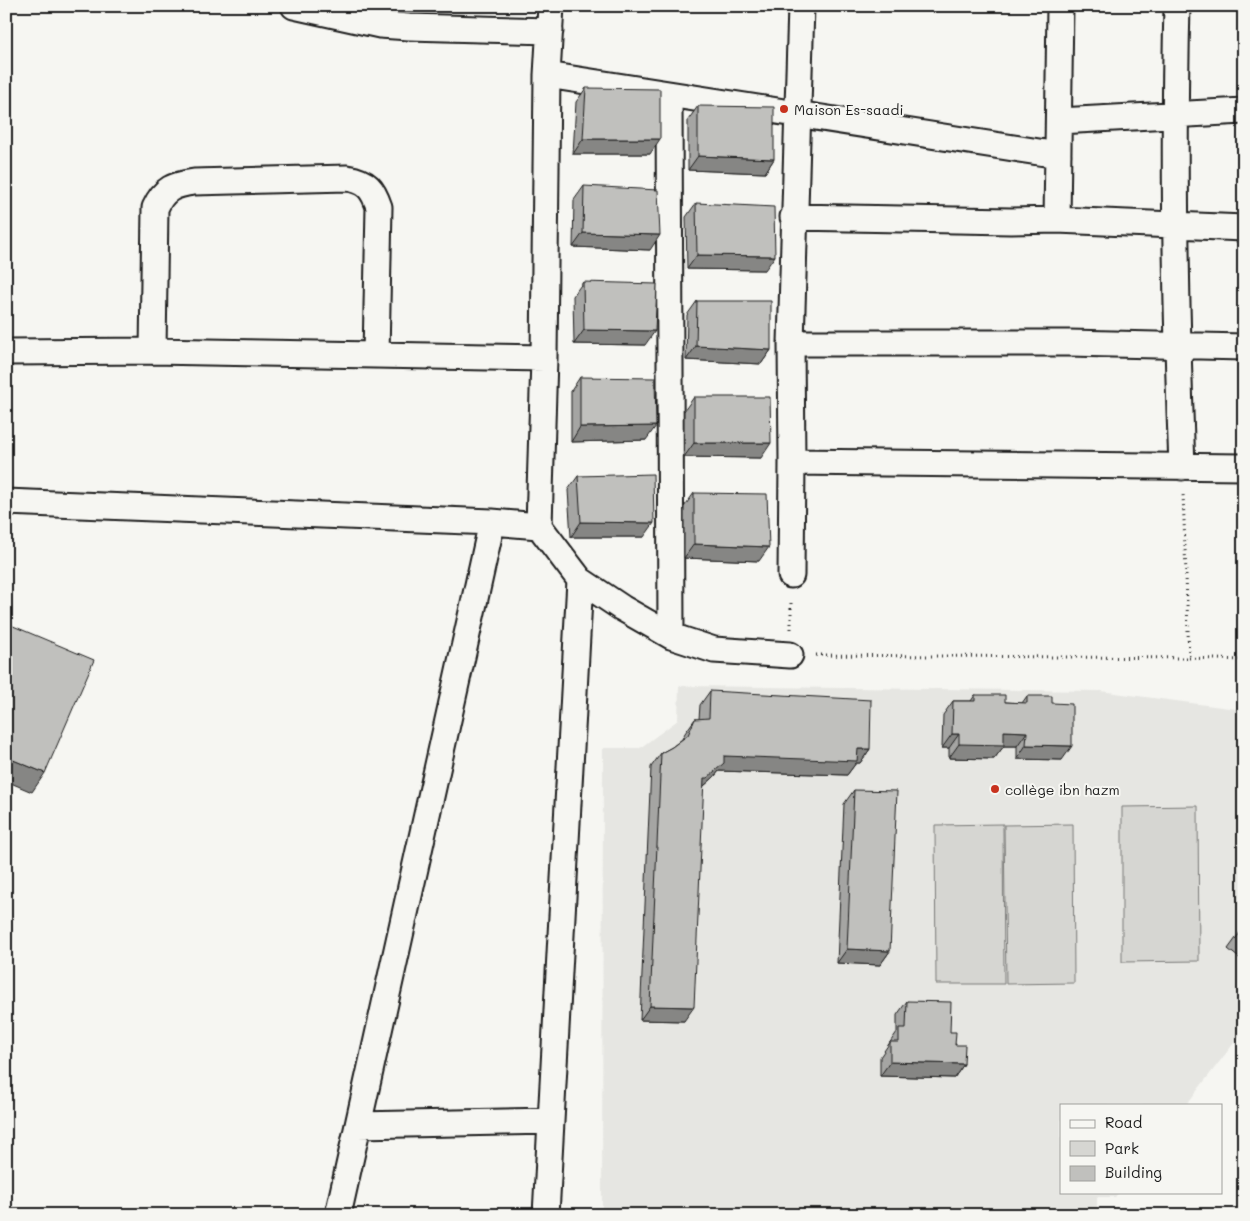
<svg xmlns="http://www.w3.org/2000/svg" width="1250" height="1221" font-family="Mali,sans-serif">
<style>
.built{fill:#e6e6e2}
.green{fill:#d6d6d2;stroke:#797977}
.lines{fill:none;stroke-linecap:round;stroke-linejoin:round}
.street-casing{stroke:#1c1c1c;stroke-width:29}
.path{stroke:#1c1c1c;stroke-width:3;stroke-dasharray:1 4;stroke-linecap:butt}
.street{stroke:#f6f6f2;stroke-width:25}
.wall{fill:#a5a5a3;stroke:#1c1c1c}
.shaded-wall{fill:#868684;stroke:#1c1c1c}
.building{fill:#c0c0bd;stroke:#1c1c1c}
.poi-dot{fill:#c8321e;stroke:#f6f6f2;stroke-width:2}
.labels{text-anchor:middle;dominant-baseline:central;stroke-width:4;stroke-linejoin:round;paint-order:stroke}
.poi-label{font-size:14px;fill:#1c1c1c;stroke:#f6f6f2;text-anchor:start}
</style>
<rect width="100%" height="100%" fill="#f6f6f2"/>
<filter id="ink" filterUnits="userSpaceOnUse"><feTurbulence type="fractalNoise" baseFrequency=".02" numOctaves="2"/><feDisplacementMap in="SourceGraphic" scale="10" xChannelSelector="R" yChannelSelector="G"/><feConvolveMatrix kernelMatrix="1 2 1 2 8 2 1 2 1" color-interpolation-filters="sRGB"/></filter>
<g filter="url(#ink)">
<!-- built -->
<path class="built" d="M679,686L1100,691L1244,710V1030L1186,1105H1061V1192H1119L1115,1197H1097V1215H602L603,748H640L678,720Z"/>
<!-- green -->
<path class="green" d="M1198,806L1199,961L1122,962V807Z
M1003,824L1004,984H936L935,825Z
M1073,824L1074,983L1006,984L1004,825Z"/>
<g class="lines">
<!-- street casing -->
<g class="street-casing">
<path id="street" d="M294,6L380,25L409,27L550,31
M551,6L547,75L544,358L539,526L580,580L622,608L671,636L714,650L790,655
M1177,6C1173,160 1176,314 1182,467
M547,75L1058,155
M669,95L671,636
M1059,121L1244,111
M793,217L1011,221L1057,220L1244,228
M1057,220L1060,6
M791,343H1069L1244,347
M153,351L155,208C164,188 174,185 194,182L347,178C367,181 373,189 379,207L376,355
M6,352L153,351L544,358
M792,462L1244,467
M6,502L492,522L539,526
M791,575L792,462L791,343L801,6
M358,1125L550,1121
M338,1215L492,522
M546,1215L580,580"/>
</g>
<!-- path -->
<path class="path" d="M791,629V600
M816,655L1189,658L1183,493
M1189,658L1244,660"/>
<!-- street -->
<use href="#street" class="street"/>
</g>
<!-- wall -->
<path class="wall" d="M586,88L650,154H573L576,102Z
M698,106L774,159L765,173L688,170V120Z
M584,186L650,250L573,247L574,200Z
M696,203L765,270L687,269L686,217Z
M583,282L645,345L574,344L573,296Z
M697,301L771,350L761,364L686,360L687,315Z
M580,377L646,440L571,442V391Z
M694,397L761,458L684,457V411Z
M578,476L644,537H571L568,490Z
M694,493L759,561L684,558V507Z
M710,691L870,749L860,763H856L847,775L719,771L714,777L703,787L684,1021L640,1020L651,767L661,753L672,747L682,739L685,733L695,719H699L700,705Z
M975,695L1005,702L1022,703L1027,696L1052,703L1062,760L1017,759V746H1004L994,759L949,758V748H942L943,715L953,701H971Z
M854,790L890,951L880,965L837,963L844,804Z
M1244,927V962L1228,949Z
M907,1001L950,1032L964,1064L954,1078L880,1076V1057L897,1032V1015Z"/>
<!-- shaded-wall -->
<path class="shaded-wall" d="M583,139H660L650,154H573Z
M698,156L774,159L765,173L688,170Z
M583,233L660,235L650,250L573,247Z
M697,255L775,256L765,270L687,269Z
M584,330L655,331L645,345L574,344Z
M696,346L771,350L761,364L686,360Z
M656,426L646,440L571,442L580,427Z
M694,443H771L761,458L684,457Z
M581,522L654,523L644,537H571Z
M694,544L769,547L759,561L684,558Z
M1004,731L1027,732L1017,746H1004L994,759L949,758L959,744Z
M952,734H959L949,748H942Z
M1026,745L1072,746L1062,760L1017,759Z
M858,749H870L860,763H856L847,775L719,771L714,777L697,792L704,778L724,756Z
M6,757L45,773L32,792L6,781Z
M847,949L890,951L880,965L837,963Z
M650,1006L694,1007L684,1021L640,1020Z
M890,1062L964,1064L954,1078L880,1076Z"/>
<!-- building -->
<path class="building" d="M586,88L660,89V139H583Z
M698,106L774,107V159L698,156Z
M584,186L658,190L660,235L583,233Z
M696,203L774,207L775,256L697,255Z
M583,282L657,284L655,331L584,330Z
M697,301H771V350L696,346Z
M580,377L655,378L656,426L580,427Z
M694,397H770L771,443H694Z
M653,474L654,523L581,522L578,476Z
M694,493L767,494L769,547L694,544Z
M6,623L94,660L45,773L6,757Z
M710,691L871,700L870,749H858L857,761L724,756V763L707,778H704L694,1007L650,1006L661,753L672,747L688,735L695,719L709,718Z
M975,695H1005V702L1027,703V696H1052V703L1072,704V746L1026,745L1027,732L1004,731V745L959,744V734H952L953,701H975Z
M854,790L897,791L890,951L847,949Z
M1244,927V940L1238,935Z
M907,1001L951,1002L950,1032H956L955,1045H965L964,1064L890,1062V1042H899V1028H906Z"/>
</g>
<!-- markers -->
<g class="poi-dot">
<circle cx="784" cy="109" r="5"/>
<circle cx="995" cy="789" r="5"/>
</g>
<g class="labels">
<!-- poi labels -->
<g class="poi-label">
<text x="794" y="109">Maison Es-saadi</text>
<text x="1005" y="789">collège ibn hazm</text>
</g>
</g>
<!-- margin -->
<rect width="1250" height="1221" fill="none" stroke="#f6f6f2" stroke-width="25"/>
<rect x="12" y="12" width="1225" height="1196" fill="none" stroke="#1c1c1c" stroke-width="2" filter="url(#ink)"/>
<!-- legend -->
<rect x="1060" y="1104" width="162" height="90" fill="#f6f6f2" stroke="#9f9f9c"/>
<rect x="1070" y="1120" width="25" height="8" fill="#f6f6f2" stroke="#9f9f9c"/>
<text x="1105" y="1128" font-size="15" fill="#1c1c1c">Road</text>
<rect x="1070" y="1141" width="25" height="15" fill="#d6d6d2" stroke="#9f9f9c"/>
<text x="1105" y="1154" font-size="15" fill="#1c1c1c">Park</text>
<rect x="1070" y="1166" width="25" height="15" fill="#c0c0bd" stroke="#9f9f9c"/>
<text x="1105" y="1178" font-size="15" fill="#1c1c1c">Building</text>
</svg>
